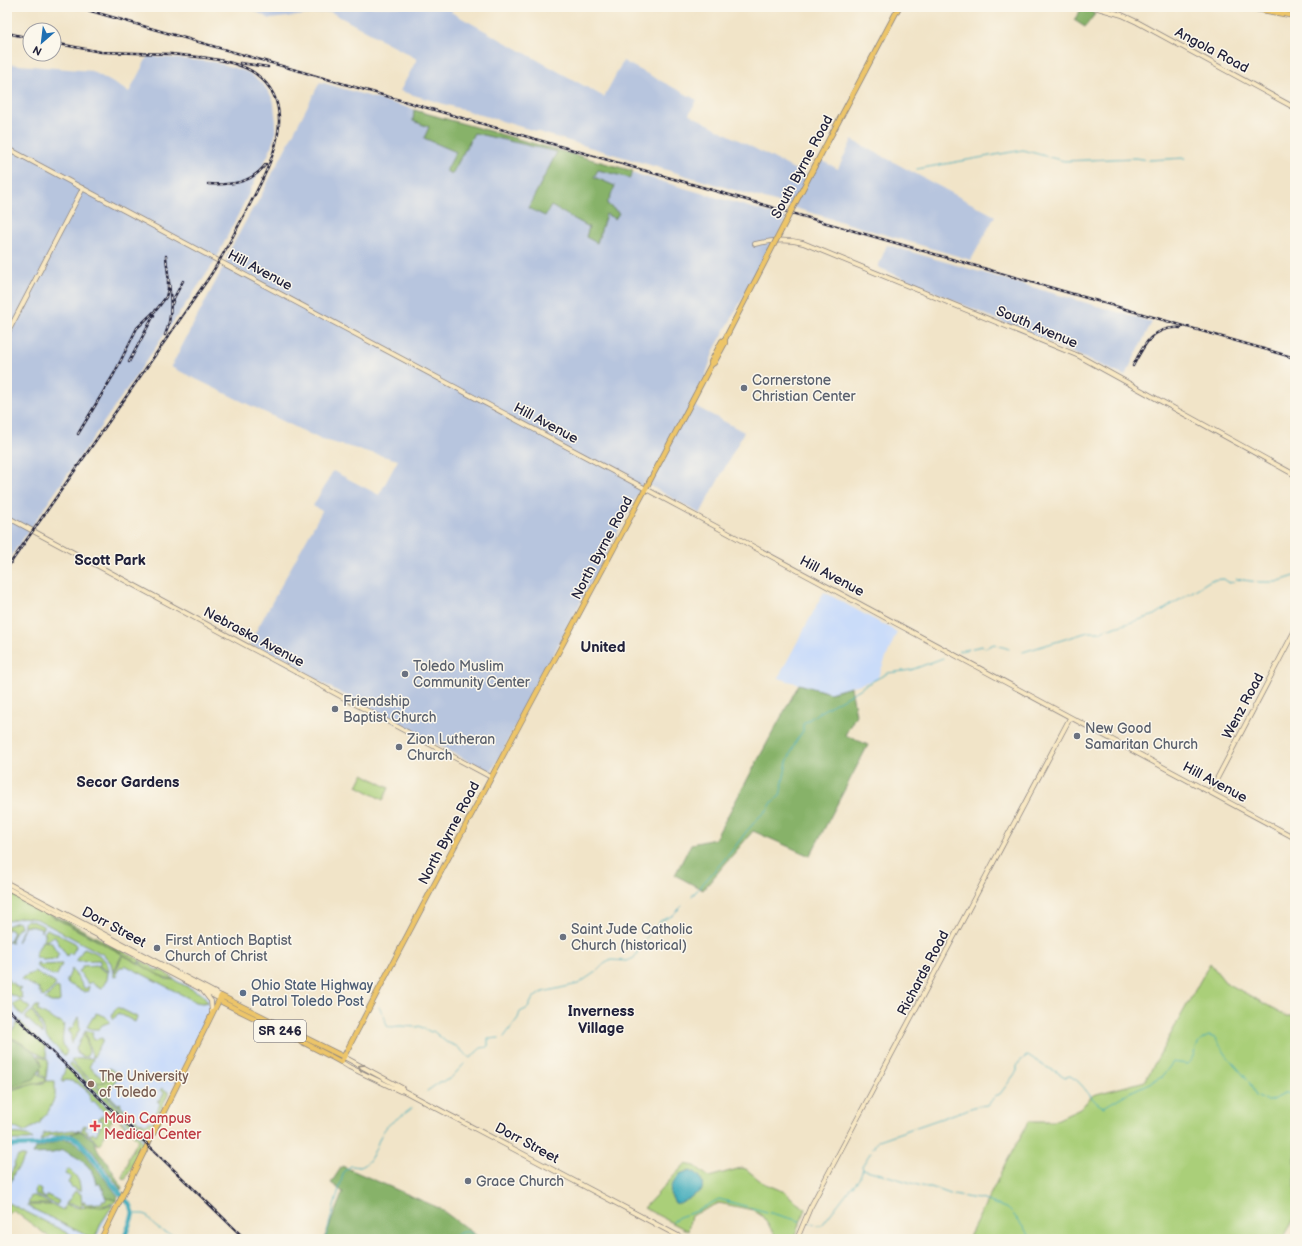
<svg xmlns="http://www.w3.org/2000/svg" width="1302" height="1246" font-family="'Balsamiq Sans',sans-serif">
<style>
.built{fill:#cadcf9}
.industrial{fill:#b7c5de}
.green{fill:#aacf79;stroke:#66785a}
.forest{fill:#87b269;stroke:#546a52}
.water{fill:#3aa9b9;stroke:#2e667a}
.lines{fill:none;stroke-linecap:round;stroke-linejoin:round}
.stream{stroke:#3aa9b9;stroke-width:1}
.river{stroke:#3aa9b9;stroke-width:4.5}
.secondary-casing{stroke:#8a8382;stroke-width:5.5}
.primary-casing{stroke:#8a8382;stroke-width:6}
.secondary{stroke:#f8e8c3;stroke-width:4}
.primary{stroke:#edc569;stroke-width:4.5}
.rail-casing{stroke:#22223b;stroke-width:2.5}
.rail{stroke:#fbf7ec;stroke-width:1;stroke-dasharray:3;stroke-linecap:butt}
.primary-bridge-casing{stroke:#8a8382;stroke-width:6;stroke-linecap:butt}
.primary-bridge{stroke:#edc569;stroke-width:4.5}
.oneway{stroke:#988f86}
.worship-dot{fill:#6b7280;stroke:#fbf7ec;stroke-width:1.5}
.service-dot{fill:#5c6f8a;stroke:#fbf7ec;stroke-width:1.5}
.education-dot{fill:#8d6e63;stroke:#fbf7ec;stroke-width:1.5}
.health-dot{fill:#e0444e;stroke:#fbf7ec;stroke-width:1.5}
.labels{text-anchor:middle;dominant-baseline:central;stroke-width:3;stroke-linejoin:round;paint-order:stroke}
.shield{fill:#fbf7ec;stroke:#636270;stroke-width:1}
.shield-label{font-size:13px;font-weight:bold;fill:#22223b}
.street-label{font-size:14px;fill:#22223b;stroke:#fbf7ec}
.worship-label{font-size:14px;fill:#5b616d;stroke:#fbf7ec;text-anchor:start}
.service-label{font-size:14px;fill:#4e5e75;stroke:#fbf7ec;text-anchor:start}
.education-label{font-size:14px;fill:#785e54;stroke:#fbf7ec;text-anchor:start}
.health-label{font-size:14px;fill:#be3a42;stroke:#fbf7ec;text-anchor:start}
.neighbourhood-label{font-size:15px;font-weight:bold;fill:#22223b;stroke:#fbf7ec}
</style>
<rect width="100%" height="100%" fill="#fbf7ec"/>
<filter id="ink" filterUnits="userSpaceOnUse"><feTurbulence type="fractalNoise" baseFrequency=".025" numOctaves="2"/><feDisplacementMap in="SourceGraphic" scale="8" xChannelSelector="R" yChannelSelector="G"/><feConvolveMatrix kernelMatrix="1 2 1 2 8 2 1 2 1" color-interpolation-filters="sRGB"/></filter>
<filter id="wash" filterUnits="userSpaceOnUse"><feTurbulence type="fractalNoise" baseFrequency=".012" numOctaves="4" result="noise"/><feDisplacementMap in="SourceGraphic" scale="16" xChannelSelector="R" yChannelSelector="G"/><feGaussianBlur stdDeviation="0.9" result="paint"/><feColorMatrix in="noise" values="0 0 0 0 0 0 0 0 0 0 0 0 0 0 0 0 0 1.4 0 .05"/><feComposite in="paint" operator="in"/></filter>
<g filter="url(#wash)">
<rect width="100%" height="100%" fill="#f1e4c8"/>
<!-- built -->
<path class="built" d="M824,592L897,632L877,679L830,693L778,678Z
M7,890L213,998L215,1001L145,1143L113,1112L92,1151L121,1190L96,1239H52L14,1211L7,1214Z"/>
<!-- industrial -->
<path class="industrial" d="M247,7H454L451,12L604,97L623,61L697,100L689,114L809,177L819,159L838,169L852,140L995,216L971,260L400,91L417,59L331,12L270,19Z
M148,56L214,62L245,71L249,73L263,84L273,99L274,104L276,122L275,136L269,153L214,263L7,562V64L92,71L129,92Z
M320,82L787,218L714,350L705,377L691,404L744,432L700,514L644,482L491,773L249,644L322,511L313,506L333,471L379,495L398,460L320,439L171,367L228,258L226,257L253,208L255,207Z
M887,245L1152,322L1125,376L878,267Z"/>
<!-- green -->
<path class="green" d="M363,774L389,788L383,800L357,786Z
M7,890L140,960L139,963L89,935L7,892Z
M7,892L122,954V955L113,973L111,963L104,955L37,919L23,917L7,921Z
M27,920C33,921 38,923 43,926V928L41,932V929L28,925V927L25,926L17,942L24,928V922Z
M17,922L20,923L21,927L20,928L18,927L11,941L12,943L7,941H10L14,932L11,931L10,929L7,930V926Z
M47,929L75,943L76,947L72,954L69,953L67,956L54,936L48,940H43L46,935L44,933Z
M42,941L51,942L59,955L57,956V959L42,960V958H37L35,955Z
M84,948C96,952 109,959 109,972L99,966L100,965V960L76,961Z
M123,955L166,979L174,980L203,995L208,1002L202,1003L196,1002L125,965L124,967H120L116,974L118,976L114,977V974Z
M141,961L150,965L154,969L164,972L174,979C163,979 149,970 140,963Z
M38,962L39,965L62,964L57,975L53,976L36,966Z
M1210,963L1225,982L1287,1016H1295V1217L1283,1239H968L1006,1163L1029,1121H1054L1080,1109L1093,1095L1145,1081Z
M97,965L98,967L108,973L107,979L102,988L93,984L91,982L88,984L79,971L82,969V966Z
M72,969L85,989L89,986L88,991L85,992L67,983V980Z
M35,972L55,983V986L44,997L41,996L42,993L39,992V989L21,979L23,977Z
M7,979L9,980L10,983H12L13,982L15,986L21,989L19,990L22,994L21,995L22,998H24L21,999L7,993Z
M56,987L58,988H59L60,1001L58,1002H51L45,999Z
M21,1001L30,1008L24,1015H22L13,1005V1004Z
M36,1006H39L37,1010L58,1022L60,1021L64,1025C63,1035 60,1043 67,1051L65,1056L47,1038L41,1022L33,1010Z
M117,1007L137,1017L135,1022L118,1013L114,1019L113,1018L112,1015Z
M32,1011L39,1022L43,1034L26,1018V1016Z
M96,1013L105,1016L110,1022L102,1025L99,1029H92L87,1027L93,1017H95Z
M78,1017C80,1020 78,1025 80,1029L71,1044V1033L69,1032V1029H72Z
M19,1020L45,1046L47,1058C33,1052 22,1041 7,1036V1034L9,1033V1035H11L10,1032L14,1029Z
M85,1030L93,1032L92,1035L94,1040L102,1038L103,1040L93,1058L87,1040Z
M84,1033H85L86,1039L89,1052L87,1056L83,1057L78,1054L76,1048Z
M38,1055L48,1060V1061L46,1078L40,1074L41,1072V1070L38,1072L40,1076L46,1079L45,1082L33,1083L7,1090V1088L34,1079L40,1069L41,1061Z
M90,1058L93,1059L89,1067L103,1079L109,1068L114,1071C104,1098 81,1071 71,1061L75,1059Z
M69,1064H72L148,1136L146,1141L73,1069Z
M66,1067L75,1075L77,1079L145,1143L125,1180L123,1178V1174L128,1163V1159L138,1140L112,1113L110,1117L113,1120L110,1122L109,1127L100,1145L97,1144C94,1137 88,1134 81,1131L84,1125L86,1126L84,1129L88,1131L87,1133L91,1135L92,1133L96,1135L103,1121L98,1119L102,1116L105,1118L106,1117L104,1115L105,1113L94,1101L92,1102C89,1100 89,1097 90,1094C82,1086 76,1081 65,1080L64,1082H62V1078Z
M116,1072L119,1074L108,1094L118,1104L121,1103L120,1105L140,1123L142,1122L143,1124L149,1123V1121L152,1122L160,1104L157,1101H160L164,1093L161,1090L162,1088L168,1092V1094L159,1113H158L149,1134L97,1086V1083C110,1082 108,1077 116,1072Z
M46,1081H55V1097L48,1112L42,1119H41L40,1123L24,1132L7,1124V1091L34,1084L45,1083Z
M73,1130L80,1131C71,1134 62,1134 53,1136L50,1135L40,1141L44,1133H50Z
M7,1134C15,1134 27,1132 33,1139L27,1140H7Z
M18,1156H25L21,1165L14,1173L11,1182L7,1180L15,1165L14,1164Z
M685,1164L695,1166L709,1177L741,1168L746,1169L763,1183L785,1192L797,1203L806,1209L793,1239H778L762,1216L753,1210L719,1203L691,1216L688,1231L644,1208Z
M68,1169C76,1174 81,1182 80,1191L70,1186L71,1185L68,1183L71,1177L65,1174Z
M36,1187L41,1190L40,1194L44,1197V1198L45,1199L47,1195L59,1201L57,1205L35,1194L34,1192Z
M75,1191L81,1194L82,1205L81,1207L72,1204H66Z
M31,1196H35L51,1204H28Z
M106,1198L112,1199L116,1201L114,1203L101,1206L92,1205L85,1207L83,1205V1202H85V1204L102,1203V1201H106Z
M9,1203L79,1239H52L14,1211L7,1214V1204Z
M27,1205H53L63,1210L65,1205L72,1206L79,1208L92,1206L101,1207L113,1205L101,1223L96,1236L92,1238L27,1206Z"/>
<!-- forest -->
<path class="forest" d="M1083,7L1095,14L1085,27L1074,20Z
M414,110L633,171L630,178L598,170L594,177L615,186L607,204L619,213L615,219L606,214L597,243L586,237L589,227L551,206L545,216L528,208L557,152L474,133L452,174L446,171L456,152L424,138L429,127L413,121Z
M799,684L830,693L851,687L856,715L845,735L868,745L810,856L753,831L703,890L675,875L691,844L715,839Z
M7,1037C20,1042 39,1051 42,1066L34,1079L7,1088Z
M80,1131L94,1140L99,1153L108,1163L120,1185L122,1187L121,1190L92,1151L83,1142L71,1134Z
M63,1139C77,1139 85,1152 91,1161L118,1196L116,1201L112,1199L105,1198L104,1189H102L100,1184L96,1183C91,1163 80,1159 63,1150L53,1153L33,1154L36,1148H40Z
M342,1166L439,1208L481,1239H324L343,1192L331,1183Z"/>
<!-- water -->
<path class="water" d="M690,1170C699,1173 704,1180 702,1190L680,1204L675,1203L670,1194L671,1186L680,1174Z"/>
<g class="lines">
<!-- stream -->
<path class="stream" d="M917,169L1023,150L1064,161L1135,158L1149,160L1185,158
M959,651L982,646L985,648L994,644L1009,649
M1023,652L1088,632H1101L1103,630L1108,628L1109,629L1155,615L1211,580L1224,579L1229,583L1233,582L1236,579L1258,582H1276L1295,576
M692,896L731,852L746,832L760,816L768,809L773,801L780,796L787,762L796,741L803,731V724L818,713L860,689L865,685L888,673L911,670L943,658
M379,1007L384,1016L387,1026L390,1027L400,1026L417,1027L419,1026L431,1032L433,1031L446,1042L456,1046L470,1058L481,1048L488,1047V1039L499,1038
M504,1037L518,1018L520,1012L528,1008L533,998L543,992L578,984L597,971L604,964L611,960L627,961L634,958L637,953V948L659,924L660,921L672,916L682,906
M1249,1082L1256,1096L1266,1101H1270L1287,1093L1292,1095L1295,1099
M427,1091L440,1082L445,1081L451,1078L464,1064
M873,1148L876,1143L879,1140L977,1106L988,1105L995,1096L1000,1094L1017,1071V1066L1019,1062L1028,1055L1044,1066L1057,1072L1065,1077L1070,1076C1085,1083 1091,1103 1104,1107L1126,1094L1162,1077L1173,1062L1187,1064C1198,1055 1192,1042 1209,1036L1215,1038L1227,1056L1247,1079
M863,1169L862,1166L871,1152
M132,1214H143L147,1215C151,1225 160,1231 170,1234C174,1236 178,1236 182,1239
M673,1221L679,1217L697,1211L719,1199L800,1221
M807,1222L817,1225H822L849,1190L859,1179L863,1169L881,1174L925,1187H931L953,1195L984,1200L1008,1209L1014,1215L1032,1239
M325,1239L344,1171L351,1166C354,1166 358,1167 360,1167C374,1164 377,1138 385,1129C392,1120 403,1116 412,1108
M448,1239L462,1232H469L478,1239
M661,1239L663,1235"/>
<!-- river -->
<path class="river" d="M7,1146L39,1145L65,1136L72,1137L79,1141L90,1154L113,1185L131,1206L133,1212L132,1217L124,1239"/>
</g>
</g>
<g filter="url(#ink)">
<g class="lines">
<!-- secondary casing -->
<g class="secondary-casing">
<path id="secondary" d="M1094,7L1122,15L1137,22L1295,108
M7,148L646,489L1295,838
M755,244C772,240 787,239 803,243L1079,356L1295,475
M7,334L83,188
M7,517L491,777
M1210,792L1295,630
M7,883L221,996
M7,888L220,999
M204,992L211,1001L212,1013
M344,1057L402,1088V1090
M341,1062L349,1067L400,1091L402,1090L684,1239
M797,1239L810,1208L1070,718"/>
</g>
<!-- primary casing -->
<g class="primary-casing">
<path id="primary" d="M1244,7L1295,16
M800,194L899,7
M711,365L714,363L725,343V339
M220,999L222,1002C262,1022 302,1041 341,1062C462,828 589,598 711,365V362L722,341L725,339L770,252
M101,1239L221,996L344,1057"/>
</g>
<!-- secondary -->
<use href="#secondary" class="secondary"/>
<!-- primary -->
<use href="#primary" class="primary"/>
<!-- rail casing -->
<g class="rail-casing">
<path id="rail" d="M77,7L1295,358
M7,33L30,38
M54,43L101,52L171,54L207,58
M240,63L268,67
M208,184C231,185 251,184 266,164
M172,304L174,298L183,281
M165,335C176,310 168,282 166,256
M129,362L154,315
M1133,366C1144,344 1153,326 1181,328
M78,434L114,374L137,328L157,309L166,297L168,289V279
M7,568L208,279C223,257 234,233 247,210C267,171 303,109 256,74C241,63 219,60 201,57
M7,1008L245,1239"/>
</g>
<!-- rail -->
<use href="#rail" class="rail"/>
<!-- primary-bridge casing -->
<g class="primary-bridge-casing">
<path id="primary-bridge" d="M770,252L800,194"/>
</g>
<!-- primary-bridge -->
<use href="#primary-bridge" class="primary-bridge"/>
</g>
<!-- one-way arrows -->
<defs><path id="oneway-chevron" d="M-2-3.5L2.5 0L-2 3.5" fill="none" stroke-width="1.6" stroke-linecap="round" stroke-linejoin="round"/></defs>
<use class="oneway" href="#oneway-chevron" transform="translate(361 1067) rotate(-152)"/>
</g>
<!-- markers -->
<g class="worship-dot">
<circle cx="744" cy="388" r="4"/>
<circle cx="405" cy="674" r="4"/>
<circle cx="335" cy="709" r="4"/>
<circle cx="1077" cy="736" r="4"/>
<circle cx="399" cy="747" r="4"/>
<circle cx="563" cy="937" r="4"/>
<circle cx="157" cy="948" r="4"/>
<circle cx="468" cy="1181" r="4"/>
</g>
<circle class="service-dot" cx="243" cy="993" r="4"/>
<circle class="education-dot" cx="91" cy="1084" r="4"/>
<path class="health-dot" d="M93 1120h4v4h4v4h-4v4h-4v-4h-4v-4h4z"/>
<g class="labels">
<!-- shield labels -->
<rect class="shield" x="254" y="1020" width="52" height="22" rx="3"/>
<g class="shield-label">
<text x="280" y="1031">SR 246</text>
</g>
<!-- street labels -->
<g class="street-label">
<text transform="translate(1212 50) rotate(28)">Angola Road</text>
<text transform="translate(802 167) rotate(-62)">South Byrne Road</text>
<text transform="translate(260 270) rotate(28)">Hill Avenue</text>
<text transform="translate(1037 327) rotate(23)">South Avenue</text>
<text transform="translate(546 423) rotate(28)">Hill Avenue</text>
<text transform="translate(602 548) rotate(-62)">North Byrne Road</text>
<text transform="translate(832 576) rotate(28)">Hill Avenue</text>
<text transform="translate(254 637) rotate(28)">Nebraska Avenue</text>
<text transform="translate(1243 706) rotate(-62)">Wenz Road</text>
<text transform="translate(1215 782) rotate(28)">Hill Avenue</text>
<text transform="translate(449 833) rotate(-62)">North Byrne Road</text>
<text transform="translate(114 927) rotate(28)">Dorr Street</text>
<text transform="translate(923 973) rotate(-62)">Richards Road</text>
<text transform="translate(527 1143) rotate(28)">Dorr Street</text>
</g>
<!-- worship labels -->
<g class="worship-label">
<text x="752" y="380">Cornerstone<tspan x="752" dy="16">Christian Center</tspan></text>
<text x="413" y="666">Toledo Muslim<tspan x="413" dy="16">Community Center</tspan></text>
<text x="343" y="701">Friendship<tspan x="343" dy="16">Baptist Church</tspan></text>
<text x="1085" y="728">New Good<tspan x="1085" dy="16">Samaritan Church</tspan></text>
<text x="407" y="739">Zion Lutheran<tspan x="407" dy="16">Church</tspan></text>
<text x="571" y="929">Saint Jude Catholic<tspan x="571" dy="16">Church (historical)</tspan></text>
<text x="165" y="940">First Antioch Baptist<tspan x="165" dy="16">Church of Christ</tspan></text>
<text x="476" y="1181">Grace Church</text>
</g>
<!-- service labels -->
<g class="service-label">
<text x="251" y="985">Ohio State Highway<tspan x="251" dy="16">Patrol Toledo Post</tspan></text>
</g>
<!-- education labels -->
<g class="education-label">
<text x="99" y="1076">The University<tspan x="99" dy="16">of Toledo</tspan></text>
</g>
<!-- health labels -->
<g class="health-label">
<text x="104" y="1118">Main Campus<tspan x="104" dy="16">Medical Center</tspan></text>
</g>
<!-- neighbourhood labels -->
<g class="neighbourhood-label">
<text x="110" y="560">Scott Park</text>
<text x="603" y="647">United</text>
<text x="128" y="782">Secor Gardens</text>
<text x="601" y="1011">Inverness<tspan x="601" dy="17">Village</tspan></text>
</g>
</g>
<!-- margin -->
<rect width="1302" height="1246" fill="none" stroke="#fbf7ec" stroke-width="24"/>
<!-- north arrow -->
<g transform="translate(42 42) rotate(208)"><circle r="19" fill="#fbf7ec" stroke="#a4a2a5"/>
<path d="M0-3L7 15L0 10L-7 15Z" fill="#1f6fb2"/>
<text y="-6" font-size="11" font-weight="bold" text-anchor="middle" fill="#22223b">N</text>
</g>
</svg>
